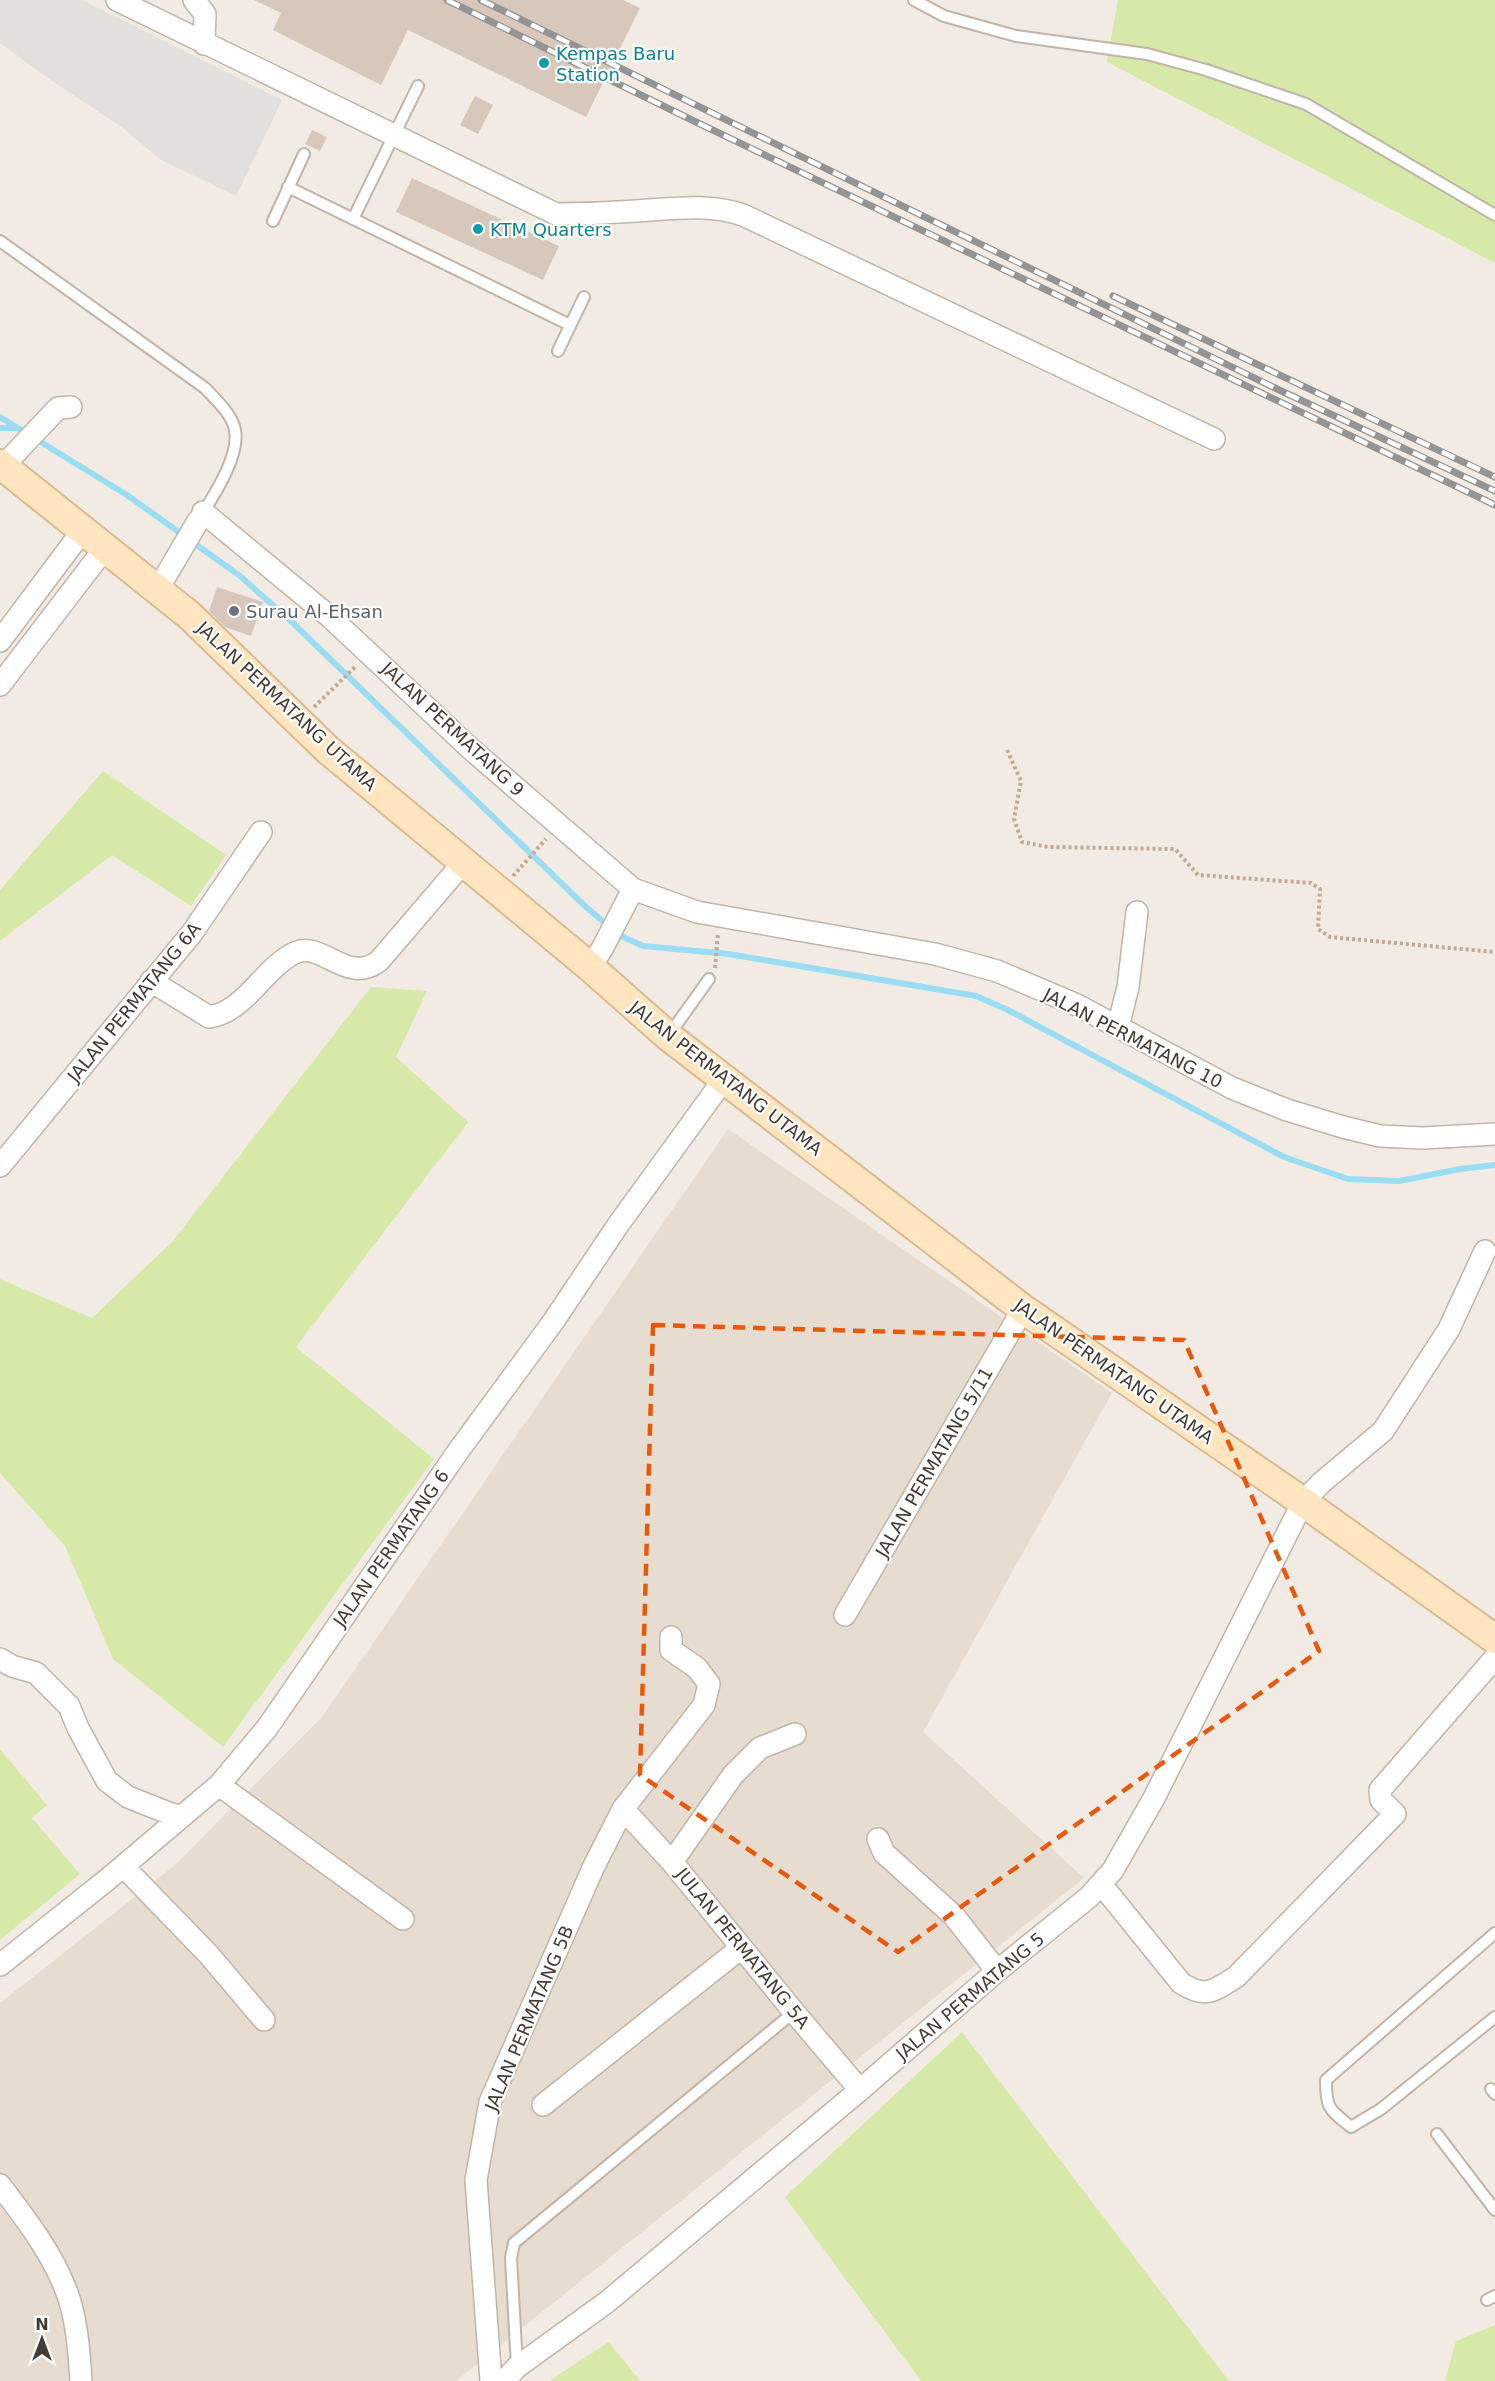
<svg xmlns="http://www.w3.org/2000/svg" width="1495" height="2381" font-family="'DejaVu Sans',sans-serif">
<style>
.residential{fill:#e7dcd0}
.green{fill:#d6e9a9}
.parking{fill:#e2dfdc}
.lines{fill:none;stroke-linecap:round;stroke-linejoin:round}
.stream{stroke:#9bddf3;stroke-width:6}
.building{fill:#d7c8bb}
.lane-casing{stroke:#c1b4a8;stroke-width:14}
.street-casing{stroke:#c1b4a8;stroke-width:24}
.secondary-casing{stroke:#d8bb92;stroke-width:32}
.path{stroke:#c0ab96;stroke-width:4;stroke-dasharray:3 3;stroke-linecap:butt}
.lane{stroke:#fff;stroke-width:10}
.street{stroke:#fff;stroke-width:21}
.secondary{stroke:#ffe6c0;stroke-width:28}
.rail-casing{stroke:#949494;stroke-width:7}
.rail{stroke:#fff;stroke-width:4.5;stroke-dasharray:14;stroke-linecap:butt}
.marked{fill:none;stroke:#e8590c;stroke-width:4.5;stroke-dasharray:12 8;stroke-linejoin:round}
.culture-dot{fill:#0f9aa8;stroke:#fff;stroke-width:2}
.worship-dot{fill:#6b7280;stroke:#fff;stroke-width:2}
.labels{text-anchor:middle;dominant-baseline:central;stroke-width:4.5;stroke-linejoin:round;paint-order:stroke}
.culture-label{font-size:18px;fill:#0d838f;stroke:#fff;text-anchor:start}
.worship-label{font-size:18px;fill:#5b616d;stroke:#fff;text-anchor:start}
.street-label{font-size:18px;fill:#443b33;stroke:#fff}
</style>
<rect width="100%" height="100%" fill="#f2ebe3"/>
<!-- residential -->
<path class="residential" d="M728,1129L1112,1393L923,1732L1084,1878L456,2381H0V2003L174,1866L322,1717Z"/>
<!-- green -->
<path class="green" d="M1118,0H1495V263L1107,62Z
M103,771L226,855L191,906L112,855L0,941V890Z
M371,987L427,991L396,1057L468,1122L296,1347L434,1459L223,1747L113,1659L65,1546L0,1473V1279L92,1318L173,1241Z
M0,1749L47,1805L32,1818L80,1874L0,1940Z
M962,2032L1229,2381H921L785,2197Z
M1495,2325V2381H1445L1456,2341Z
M609,2342L640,2381H549Z"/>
<!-- parking -->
<path class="parking" d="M0,0H82L282,100L236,196L161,160L123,128L52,81L0,43Z"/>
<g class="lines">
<!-- stream -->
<path class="stream" d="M0,417L127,495L240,576L293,623L586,907L619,935L643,946L729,954L976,996L1008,1010L1284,1157L1348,1179L1399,1181L1460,1169L1495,1165
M0,428H17"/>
</g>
<!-- building -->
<path class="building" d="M254,0H623L640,8L586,117L408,30L381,85L273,30L281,13Z
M475,96L493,105L478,134L460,125Z
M312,130L327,137L320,151L305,144Z
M412,178L559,246L543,280L396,212Z
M217,587L263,602L251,636L225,627L209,611Z"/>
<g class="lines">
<!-- lane casing -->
<g class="lane-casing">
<path id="lane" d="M914,0L944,16L1016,36L1147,54L1206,70L1306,104L1495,215
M288,187L570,325
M353,219L418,86
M273,221L304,154
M0,241L205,388C216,400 232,414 235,430C240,456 214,495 201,516
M558,351L584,297
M669,1035L709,979
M1495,1933L1326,2080C1326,2109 1329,2109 1351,2127L1381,2109L1495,2017
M1491,2089L1495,2094
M1437,2134L1495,2210
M1487,2300L1495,2296
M517,2367L511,2258L514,2243L794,2012"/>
</g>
<!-- street casing -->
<g class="street-casing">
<path id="street" d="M117,0L556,214C583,214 609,213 636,211C673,209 707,203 743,215L1214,439
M194,0L205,14L204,44
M3,466L58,408L71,407
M203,512L330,617L472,750L633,889L697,912L935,954L997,971L1077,1005L1232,1088L1287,1110L1343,1127L1380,1136L1423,1138L1495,1134
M158,589L198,521
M0,641L83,530
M0,685L105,548
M590,967L602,949L633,889
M151,981L209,1017C246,1012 265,965 297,952C322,942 348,985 379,961L463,863
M1118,1027L1128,987L1137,912
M0,1166L192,933L261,832
M845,1615L1023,1309
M0,1659L12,1666L36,1673L69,1706L78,1728L107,1781L128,1797L171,1814L182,1816
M219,1785L403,1919
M623,1809L672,1862L794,2012L860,2090
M878,1839L884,1853L954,1916L997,1971
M672,1862L733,1775L760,1748L795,1734
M123,1866L209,1955L264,2020
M1101,1884L1181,1983C1206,1999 1213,1991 1236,1977L1395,1814L1381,1800L1380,1790L1495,1658
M0,1965L108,1879L219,1785L267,1728L459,1450L553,1322L618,1225L724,1079
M543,2105L741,1948
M0,2185C25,2218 51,2251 66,2290C77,2318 79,2351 81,2381
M491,2381L476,2180L490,2102L594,1866L623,1809L704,1705L709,1684L697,1668L671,1650V1637
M504,2381L517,2367L607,2302L860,2090L997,1971L1089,1897L1113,1870L1154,1798L1303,1502L1321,1483L1383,1431L1449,1329L1485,1251"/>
</g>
<!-- secondary casing -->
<g class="secondary-casing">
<path id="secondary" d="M0,464L189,615L327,749L590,967L668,1036L1023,1309L1303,1502L1495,1639"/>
</g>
<!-- path -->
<path class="path" d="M314,707L356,666
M1007,750L1021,781L1014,819L1022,842L1048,847L1175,849L1198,875L1311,883L1320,889L1318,929L1330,937L1495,952
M513,876L546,839
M715,968L718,933"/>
<!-- lane -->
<use href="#lane" class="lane"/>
<!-- street -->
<use href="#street" class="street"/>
<!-- secondary -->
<use href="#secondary" class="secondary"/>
<!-- rail casing -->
<g class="rail-casing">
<path id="rail" d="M447,0L696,122L1495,505
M481,0L1275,388L1495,491
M1113,296L1495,477"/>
</g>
<!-- rail -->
<use href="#rail" class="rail"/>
</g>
<!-- marked area -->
<path class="marked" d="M653,1325L1184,1340L1319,1651L898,1952L640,1775Z"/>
<!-- markers -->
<g class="culture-dot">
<circle cx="544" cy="63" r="6"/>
<circle cx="478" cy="229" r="6"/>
</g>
<circle class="worship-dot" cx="234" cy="611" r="6"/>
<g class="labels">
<!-- culture labels -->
<g class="culture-label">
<text x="556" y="53">Kempas Baru<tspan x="556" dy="21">Station</tspan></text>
<text x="490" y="229">KTM Quarters</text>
</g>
<!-- worship labels -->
<g class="worship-label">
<text x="246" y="611">Surau Al-Ehsan</text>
</g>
<!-- street labels -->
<g class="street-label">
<text transform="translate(287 706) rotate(43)">JALAN PERMATANG UTAMA</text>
<text transform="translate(453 729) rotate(43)">JALAN PERMATANG 9</text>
<text transform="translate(134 1002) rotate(-51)">JALAN PERMATANG 6A</text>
<text transform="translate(1133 1038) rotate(27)">JALAN PERMATANG 10</text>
<text transform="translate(726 1078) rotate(38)">JALAN PERMATANG UTAMA</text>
<text transform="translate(1114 1371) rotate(35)">JALAN PERMATANG UTAMA</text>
<text transform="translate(934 1462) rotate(-60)">JALAN PERMATANG 5/11</text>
<text transform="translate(391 1548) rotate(-55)">JALAN PERMATANG 6</text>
<text transform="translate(743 1948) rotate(51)">JULAN PERMATANG 5A</text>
<text transform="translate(970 1996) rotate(-40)">JALAN PERMATANG 5</text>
<text transform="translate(529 2018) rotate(-67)">JALAN PERMATANG 5B</text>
</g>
</g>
<!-- north arrow -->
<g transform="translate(42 2339)" stroke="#ffffff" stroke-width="4.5" paint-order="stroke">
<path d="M0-4.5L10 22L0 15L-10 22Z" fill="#443b33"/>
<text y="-9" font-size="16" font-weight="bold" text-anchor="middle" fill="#443b33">N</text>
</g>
</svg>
